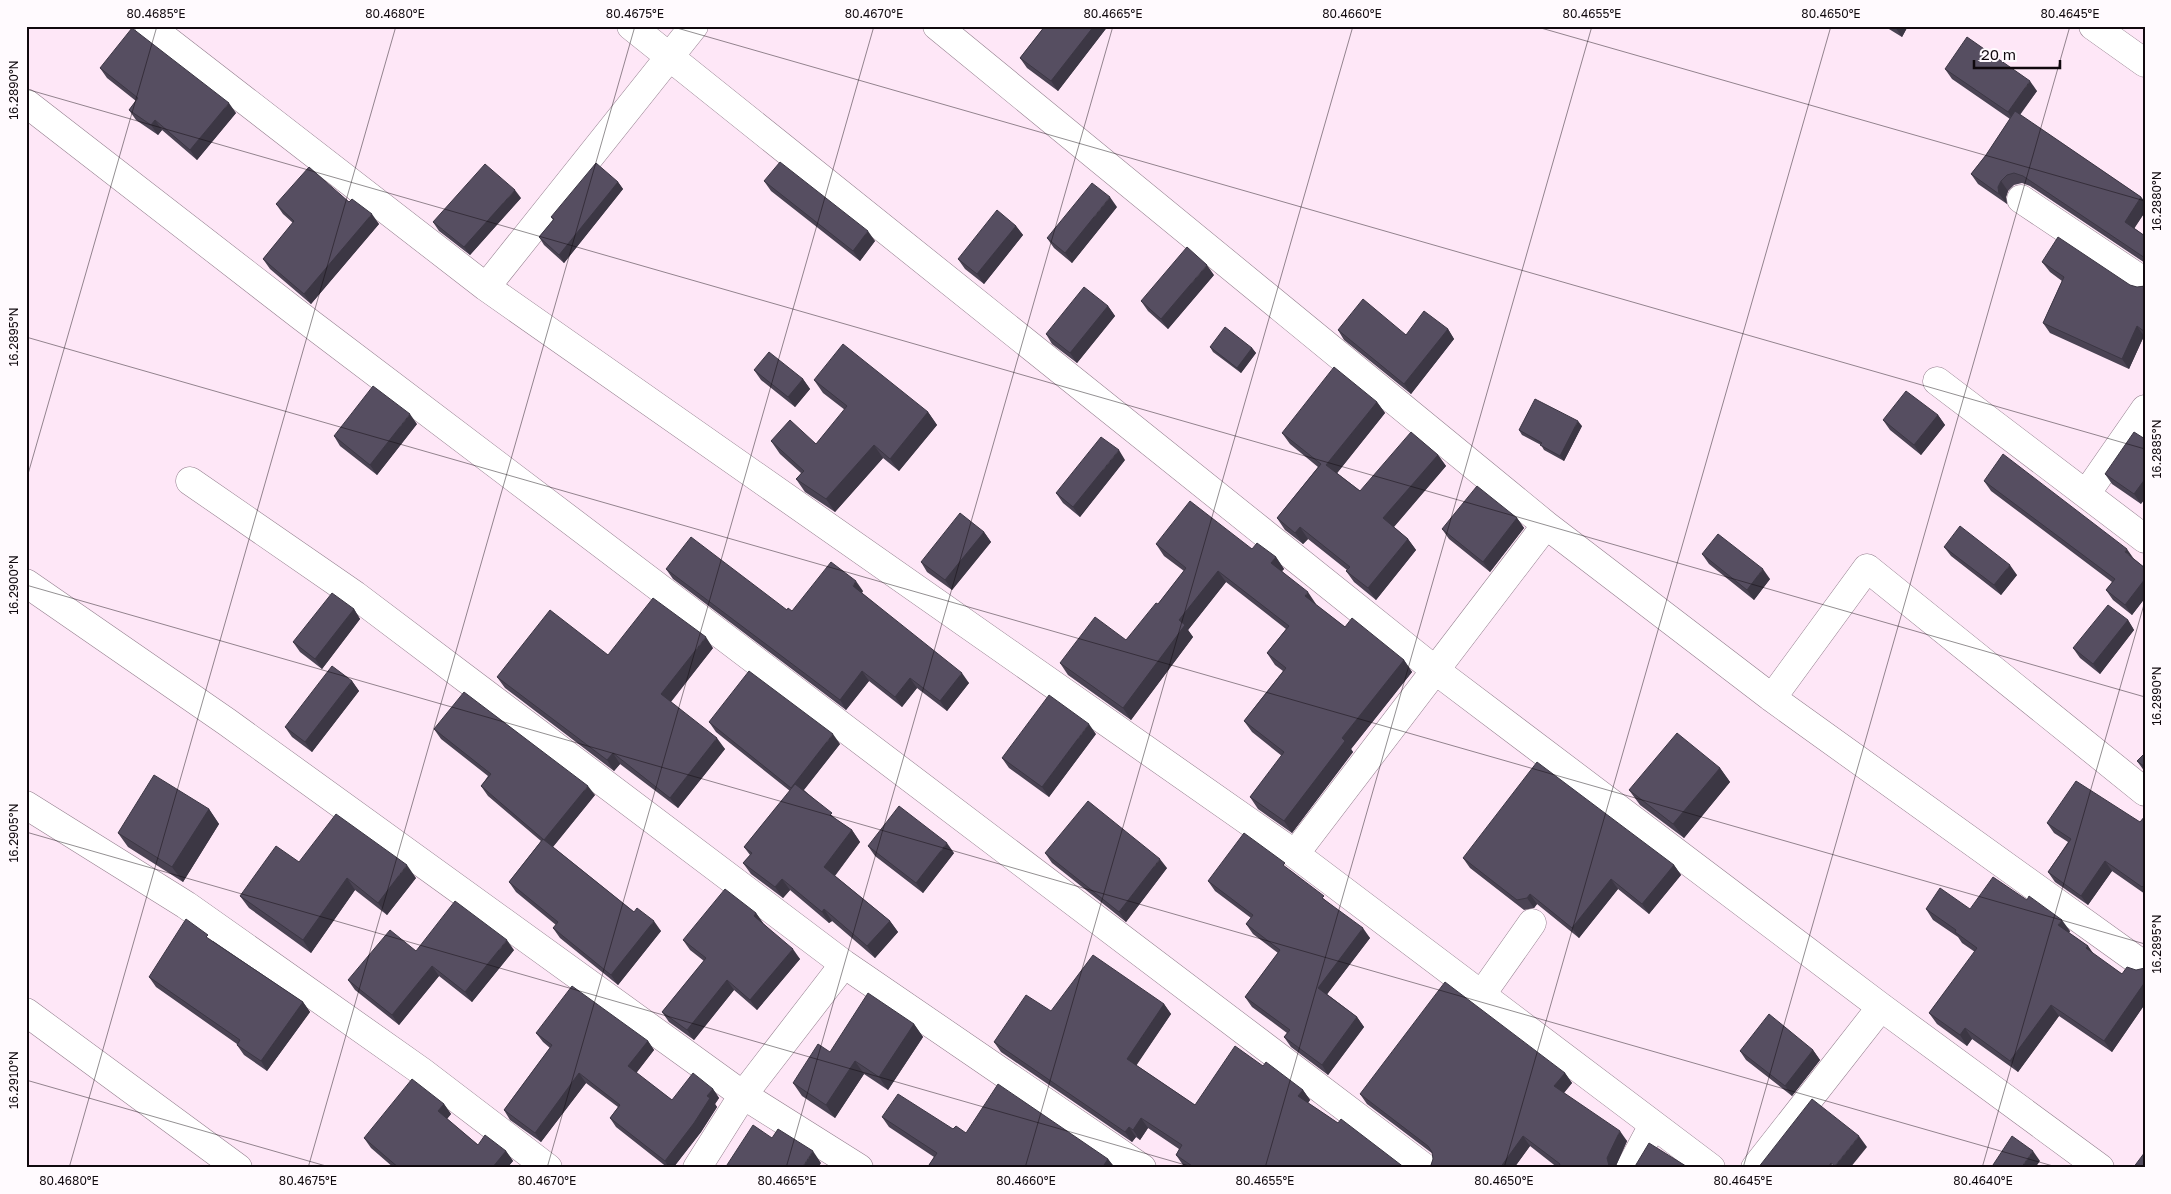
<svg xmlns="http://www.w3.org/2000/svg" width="2171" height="1194" font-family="'Golos Text',sans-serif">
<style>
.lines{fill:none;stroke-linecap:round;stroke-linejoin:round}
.street-casing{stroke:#937e8d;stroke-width:29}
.street{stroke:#fff;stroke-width:28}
.wall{fill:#4a4353}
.shaded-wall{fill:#3c3744}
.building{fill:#564e61;stroke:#3c3744}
.ticks{fill:none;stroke:#10090e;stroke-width:1;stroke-opacity:0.45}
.neatline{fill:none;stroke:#10090e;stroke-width:2}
.ticks-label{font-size:12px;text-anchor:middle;fill:#10090e}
</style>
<rect width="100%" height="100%" fill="#fee7f7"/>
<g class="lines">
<!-- street casing -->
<g class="street-casing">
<path id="street" d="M149,26L486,287L1295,854L1711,1168
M631,26L1435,670L1881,1007L2100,1168
M937,26L1546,525L1295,854
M2093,26L2145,63
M26,103L302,317L1425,1168
M2021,199L2145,282
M486,287L694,26
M1937,381L2145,539
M190,481L355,595L844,964L1142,1168
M2086,494L2145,409
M1546,525L1772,698L2145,966
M26,583L227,722L743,1095L859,1168
M1772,698L1867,568L2145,792
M26,805L186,905L421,1071L548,1168
M1482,994L1532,923
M26,1012L238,1168
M697,1168L743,1095L844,964
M1630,1168L1653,1125
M1755,1168L1881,1007"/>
</g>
<!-- street -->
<use href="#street" class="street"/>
</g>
<!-- wall -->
<path class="wall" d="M1045,26H1108L1058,91L1027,68L1020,58Z
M1884,26H1908L1902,37Z
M100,68L236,113L197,160L162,130L158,135L136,120L129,110L136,101L107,78Z
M1945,69L2037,91L2020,115L2141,197L2145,202V212L2134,228L2145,236V263L2030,186L2022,183L2014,185L2008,191L2006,197L2007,204L1978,184L1971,174L1986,155L2010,119L1952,79Z
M764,181L875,241L860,261L771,191Z
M618,182L623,189L564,263L544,245L539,237L553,220L551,217Z
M521,198L470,255L439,231L433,222Z
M349,202L379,224L311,304L270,269L263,259L293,223L283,214L276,204Z
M1117,207L1072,263L1054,248L1047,238Z
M1016,226L1023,235L984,284L965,269L958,259Z
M2042,262L2137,287L2145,286V337L2144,336L2129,369L2050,333L2043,323L2062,281L2050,272Z
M1214,275L1168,329L1148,311L1141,301Z
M1108,306L1115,316L1077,363L1052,344L1046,334Z
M1448,329L1454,339L1411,394L1344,340L1338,330L1406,335Z
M1210,347L1252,348L1256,353L1241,373L1213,352Z
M754,370L803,379L810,389L795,407L761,380Z
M814,380L928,412L937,425L899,471L883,458L835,512L805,492L796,479L801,473L780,454L771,441L816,444L845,410L823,393Z
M1377,402L1385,413L1337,473L1360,491L1438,455L1446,466L1394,527L1408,539L1416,550L1376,600L1354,582L1346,571L1347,570L1308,539L1303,544L1285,530L1277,518L1318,467L1290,444L1282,433Z
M1938,415L1945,425L1921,455L1890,430L1883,420Z
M417,424L377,475L340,446L334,436Z
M1582,426L1564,461L1544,450L1541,445L1522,435L1519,430Z
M2145,439L2141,504L2112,484L2105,474Z
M1125,460L1080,517L1063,503L1056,493Z
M1984,481L2133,558L2145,568V598L2132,615L2113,600L2106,590L2112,582L1991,491Z
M1517,518L1524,528L1490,572L1449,539L1442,529Z
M984,532L991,542L952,590L927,572L921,562Z
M1156,544L1252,549L1276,557L1284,569L1282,571L1315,604L1345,627L1404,660L1412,672L1351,749L1353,752L1292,833L1258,809L1250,797L1282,756L1252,732L1244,721L1283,671L1275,665L1267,653L1286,629L1226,582L1188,630L1193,637L1131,720L1068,675L1060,663L1126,640L1158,604L1184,571L1164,556Z
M1944,547L2017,575L2001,595L1951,556Z
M1702,554L1770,579L1754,600L1709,564Z
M666,569L787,610L792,611L863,591L862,593L969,683L947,711L917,688L902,707L869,681L846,710L673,579Z
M354,609L360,619L322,669L300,652L293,642Z
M2128,620L2134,630L2100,674L2080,658L2073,648Z
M713,648L671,702L725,749L678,808L620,764L614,771L505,688L497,677L608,655Z
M352,681L359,691L312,752L292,737L285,727Z
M709,722L840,744L804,790L837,820L852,830L860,842L835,876L890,921L898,932L875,958L832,921L829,923L790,890L783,898L751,874L743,863L750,855L744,847L790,791L716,732Z
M434,729L595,795L553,847L634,912L661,931L618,985L560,938L553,928L556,925L516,892L509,882L541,841L488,796L481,786L488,776L441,739Z
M1096,734L1049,797L1009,768L1002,758Z
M2145,753V772L2137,761Z
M1720,768L1730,782L1684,838L1640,805L1629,790Z
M209,809L219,824L183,882L128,847L118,833Z
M2145,816V894L2112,871L2088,905L2055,882L2048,872L2068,842L2054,833L2047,823L2140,822Z
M868,846L954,853L923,893L875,856Z
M1045,853L1167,868L1126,922L1052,863Z
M1463,858L1674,865L1681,875L1649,914L1618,889L1579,938L1537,904L1534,908L1524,910L1470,868Z
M299,862L416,878L387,915L355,890L311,953L249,908L240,896Z
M1290,870L1370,938L1327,994L1357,1017L1364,1027L1328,1075L1291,1047L1284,1037L1287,1033L1252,1007L1245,997L1278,953L1253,934L1246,924L1251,918L1215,891L1208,881Z
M1926,909H1970L2070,931L2069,933L2088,946L2093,954L2122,974L2145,968V1004L2112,1052L2059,1016L2018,1072L1972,1039L1967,1046L1937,1024L1929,1013L1975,952L1962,943L1958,937L1933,920Z
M756,913L763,923L800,959L757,1010L734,990L694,1040L669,1022L662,1012L704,961L690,950L683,940Z
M213,941L303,1002L310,1012L267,1071L244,1055L237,1045V1044L156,987L149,977Z
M514,950L472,1002L439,976L399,1025L355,990L348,980L416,951Z
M1164,1004L1171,1014L1136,1065L1195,1105L1263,1066L1303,1090L1310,1100L1308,1103L1405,1168H1187L1183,1165L1176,1155L1179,1149L1148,1128L1140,1140L1136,1137L1132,1142L1001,1052L994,1042L1051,1011Z
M914,1024L923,1037L888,1090L864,1074L835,1118L802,1096L793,1083L830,1052Z
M536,1033L648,1041L654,1050L636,1073L672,1100L713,1089L719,1098L715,1104L717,1107L701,1132L673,1168H668L616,1127L610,1118L618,1107L586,1083L541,1142L510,1120L504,1110L550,1048L543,1042Z
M1813,1050L1820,1060L1792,1096L1746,1060L1740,1051Z
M1565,1073L1572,1083L1564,1093L1627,1141L1615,1168H1558L1530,1146L1514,1168H1430L1433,1159V1154L1367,1104L1360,1094Z
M444,1104L451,1114L447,1119L478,1145L506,1151L513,1161L507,1168H394L371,1148L364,1138Z
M882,1117L953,1129L966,1133L1108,1159L1115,1168H927L934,1157L889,1127Z"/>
<!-- shaded-wall -->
<path class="shaded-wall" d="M1094,26H1108L1058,91L1051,81Z
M1895,26H1908L1902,37L1895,27Z
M2030,81L2037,91L2014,122L2008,112Z
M229,103L236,113L197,160L190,150Z
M155,120L162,130L158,135L151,125Z
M2001,181L2008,191L2006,197L2007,204L1999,194L1998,187Z
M618,182L623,189L564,263L559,255Z
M515,190L521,198L470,255L464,247Z
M1110,197L1117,207L1072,263L1065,253Z
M2141,197L2145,202V212L2132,232L2125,222Z
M372,214L379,224L311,304L304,294Z
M1016,226L1023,235L984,284L977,274Z
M868,231L875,241L860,261L853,251Z
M1207,265L1214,275L1168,329L1161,319Z
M1108,306L1115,316L1077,363L1070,353Z
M2137,326L2144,336L2129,369L2122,359Z
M1448,329L1454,339L1411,394L1404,384Z
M1252,348L1256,353L1241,373L1237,368Z
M803,379L810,389L795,407L788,397Z
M1377,402L1385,413L1334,477L1326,465Z
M928,412L937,425L899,471L890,459Z
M410,414L417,424L377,475L370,465Z
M1938,415L1945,425L1921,455L1914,445Z
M1578,421L1582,426L1564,461L1560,456Z
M874,445L883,458L835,512L826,499Z
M1119,450L1125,460L1080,517L1073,507Z
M1438,455L1446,466L1391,530L1383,518Z
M2145,479V499L2141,504L2134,494Z
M1517,518L1524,528L1490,572L1483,562Z
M1300,527L1308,539L1303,544L1295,533Z
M984,532L991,542L952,590L945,580Z
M1408,539L1416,550L1376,600L1368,588Z
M2127,549L2134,559L2125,552Z
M1276,557L1284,569L1279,574L1271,563Z
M2010,565L2017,575L2001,595L1994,585Z
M1763,569L1770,579L1754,600L1747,590Z
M1218,571L1226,582L1188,630L1193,637L1131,720L1123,708L1179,620Z
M2145,579V598L2132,615L2125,605Z
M856,581L863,591L860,596L853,586Z
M1308,592L1316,604L1313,607L1305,596Z
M354,609L360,619L322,669L315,659Z
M2128,620L2134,630L2100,674L2093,664Z
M706,637L713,648L668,705L661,694Z
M1404,660L1412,672L1351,749L1353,752L1292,833L1284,821L1342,738Z
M862,671L869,681L846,710L840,700Z
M962,673L969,683L947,711L940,701Z
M910,678L917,688L902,707L895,697Z
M352,681L359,691L312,752L305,742Z
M1089,724L1096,734L1049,797L1042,787Z
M833,734L840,744L798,797L791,788Z
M717,738L725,749L678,808L670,798Z
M613,753L620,764L614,771L607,760Z
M1720,768L1730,782L1684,838L1673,824Z
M588,786L595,795L551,849L544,840Z
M209,809L219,824L183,882L172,867Z
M852,830L860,842L832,879L824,867Z
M947,843L954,853L923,893L916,883Z
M1160,859L1167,868L1126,922L1119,912Z
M2105,861L2112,871L2088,905L2081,896Z
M407,865L416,878L387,915L378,903Z
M1674,865L1681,875L1649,914L1642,904Z
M347,878L355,890L311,953L303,940Z
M782,879L790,890L783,898L775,887Z
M1611,879L1618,889L1579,938L1572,928Z
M1530,894L1537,904L1534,908L1527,898Z
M824,909L832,921L829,923L822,912Z
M756,913L763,923L761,925L754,916Z
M2062,920L2070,931L2066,937L2058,925Z
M654,921L661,931L618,985L611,975Z
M890,921L898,932L875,958L867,946Z
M1363,928L1370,938L1325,997L1318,988Z
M507,940L514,950L472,1002L465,992Z
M2088,946L2096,957L2086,948Z
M793,949L800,959L757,1010L750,1000Z
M432,966L439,976L399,1025L392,1015Z
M727,980L734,990L694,1040L687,1030Z
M2145,982V1004L2112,1052L2104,1041Z
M303,1002L310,1012L267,1071L261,1061Z
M1164,1004L1171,1014L1134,1069L1127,1059Z
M2051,1005L2059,1016L2018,1072L2010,1061Z
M1357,1017L1364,1027L1328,1075L1322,1065Z
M914,1024L923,1037L888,1090L879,1077Z
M1965,1028L1972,1039L1967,1046L1960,1035Z
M648,1041L654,1050L634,1076L628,1066Z
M1813,1050L1820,1060L1792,1096L1785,1086Z
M855,1061L864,1074L835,1118L826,1105Z
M579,1073L586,1083L541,1142L535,1133Z
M1565,1073L1572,1083L1561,1096L1554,1086Z
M713,1089L719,1098L715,1104L717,1107L701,1132L673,1168H669L665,1161L707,1096Z
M1303,1090L1310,1100L1305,1107L1298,1096Z
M444,1104L451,1114L445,1121L438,1111Z
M1141,1118L1148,1128L1140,1140L1133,1130Z
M1129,1127L1136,1137L1132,1142L1125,1132Z
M1620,1131L1627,1141L1615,1168H1611L1609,1166L1607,1158Z
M1523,1136L1530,1146L1514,1168H1500Z
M1859,1136L1867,1147L1850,1168H1836L1835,1166Z
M506,1151L513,1161L507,1168H492Z
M813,1151L821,1163L818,1168H802Z
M2033,1151L2040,1161L2035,1168H2021Z
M1108,1159L1115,1168H1102Z
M1831,1163L1834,1168H1827Z"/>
<!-- building -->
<path class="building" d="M1045,26H1094L1051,81L1020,58Z
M132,28L229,103L190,150L155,120L151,125L129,110L138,98L100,68Z
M1967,37L2030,81L2008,112L1945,69Z
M2015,111L2141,197L2125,222L2145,236V258L2023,176L2014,173L2007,175L2001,181L1998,187L1999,194L1971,174L1986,155Z
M780,162L868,231L853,251L764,181Z
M596,163L618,182L559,255L539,237L554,219L551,217Z
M485,164L515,190L464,247L433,222Z
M309,167L349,202L352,199L372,214L304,294L263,259L294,221L276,204Z
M1092,183L1110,197L1065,253L1047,238Z
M997,210L1016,226L977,274L958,259Z
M2058,237L2130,285L2137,287L2145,286V332L2137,326L2122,359L2043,323L2064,277L2042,262Z
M1187,247L1207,265L1161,319L1141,301Z
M1084,287L1108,306L1070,353L1046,334Z
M1363,299L1406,335L1424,311L1448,329L1404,384L1338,330Z
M1225,327L1252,348L1237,368L1210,347Z
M843,344L928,412L890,459L874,445L826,499L796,479L804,471L771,441L790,420L816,444L847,406L814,380Z
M769,352L803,379L788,397L754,370Z
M1334,367L1377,402L1326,465L1360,491L1411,432L1438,455L1383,518L1408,539L1368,588L1346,571L1350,567L1300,527L1295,533L1277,518L1321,464L1282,433Z
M373,386L410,414L370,465L334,436Z
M1906,391L1938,415L1914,445L1883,420Z
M1535,399L1578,421L1560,456L1540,445L1542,443L1519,430Z
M2134,432L2145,439V479L2134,494L2105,474Z
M1101,437L1119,450L1073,507L1056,493Z
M2003,454L2127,549L2125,552L2145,568V579L2125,605L2106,590L2115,579L1984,481Z
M1477,486L1517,518L1483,562L1442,529Z
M1190,501L1252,549L1257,543L1276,557L1271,563L1308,592L1305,596L1345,627L1352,618L1404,660L1342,738L1345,741L1284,821L1250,797L1284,752L1244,721L1286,668L1267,653L1289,626L1218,571L1179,620L1185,625L1123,708L1060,663L1095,617L1126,640L1156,603L1158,604L1186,568L1156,544Z
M960,513L984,532L945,580L921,562Z
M1960,526L2010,565L1994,585L1944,547Z
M1718,534L1763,569L1747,590L1702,554Z
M691,537L787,610L788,608L792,611L831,562L856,581L853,586L962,673L940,701L910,678L895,697L862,671L840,700L666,569Z
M332,593L354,609L315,659L293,642Z
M653,598L706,637L661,694L717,738L670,798L613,753L607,760L497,677L550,610L608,655Z
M2108,605L2128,620L2093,664L2073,648Z
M332,666L352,681L305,742L285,727Z
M749,671L833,734L791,788L709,722Z
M464,692L588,786L544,840L481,786L491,774L434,729Z
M1049,695L1089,724L1042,787L1002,758Z
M1677,733L1720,768L1673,824L1629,790Z
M2145,753V767L2137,761Z
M1537,762L1674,865L1642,904L1611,879L1572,928L1530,894L1527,898L1517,900L1463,858Z
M154,775L209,809L172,867L118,833Z
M2076,781L2140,822L2145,816V884L2142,887L2105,861L2081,896L2048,872L2071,839L2047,823Z
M795,784L832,813L830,815L852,830L824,867L890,921L867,946L824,909L822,912L782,879L775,887L743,863L752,853L744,847Z
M1088,801L1160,859L1119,912L1045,853Z
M899,806L947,843L916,883L868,846Z
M336,814L407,865L378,903L347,878L303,940L240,896L276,846L299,862Z
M1244,833L1285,863L1283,865L1324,896L1322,898L1363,928L1318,988L1357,1017L1322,1065L1284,1037L1290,1030L1245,997L1280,950L1246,924L1253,915L1208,881Z
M543,839L634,912L637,908L654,921L611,975L553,928L558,922L509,882Z
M1993,877L2027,900L2029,896L2062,920L2058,925L2088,946L2086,948L2122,974L2127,967L2136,970L2145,968V982L2104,1041L2051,1005L2010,1061L1965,1028L1960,1035L1929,1013L1977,948L1955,932L1956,930L1926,909L1940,888L1970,909Z
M725,889L756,913L754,916L793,949L750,1000L727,980L687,1030L662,1012L706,958L683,940Z
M455,901L507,940L465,992L432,966L392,1015L348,980L390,930L416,951Z
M186,919L208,935L206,937L303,1002L261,1061L237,1045L240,1040L149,977Z
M1093,955L1164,1004L1127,1059L1195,1105L1235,1046L1263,1066L1266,1062L1303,1090L1298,1096L1338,1123L1341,1119L1405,1168H1195L1176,1155L1182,1145L1141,1118L1133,1130L1129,1127L1125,1132L994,1042L1026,995L1051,1011Z
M1445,982L1565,1073L1554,1086L1620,1131L1607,1158L1609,1166L1612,1168H1558L1560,1164L1523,1136L1500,1168H1430L1433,1159L1432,1152L1428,1146L1360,1094Z
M572,986L648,1041L628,1066L672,1100L693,1073L713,1089L707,1096L710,1098L694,1123L665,1161L610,1118L620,1105L579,1073L535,1133L504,1110L552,1045L536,1033Z
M868,993L914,1024L879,1077L855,1061L826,1105L793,1083L818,1044L830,1052Z
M1769,1014L1813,1050L1785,1086L1740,1051Z
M412,1079L444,1104L438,1111L478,1145L485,1135L506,1151L492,1168H399L364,1138Z
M998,1084L1108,1159L1102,1168H927L937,1153L882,1117L898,1094L953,1129L956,1126L966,1133Z
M1812,1099L1859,1136L1835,1166L1831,1163L1827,1168H1758Z
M753,1125L772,1138L778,1129L813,1151L802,1168H725Z
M2012,1136L2033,1151L2021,1168H1991Z
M1649,1143L1689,1168H1634Z
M2145,1152V1168H2133Z"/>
<!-- ticks -->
<path class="ticks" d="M670,26L2145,449M1534,26L2145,201M26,89L2145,697M26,337L2145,944M26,481L157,26M26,585L2060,1168M26,832L1196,1168M26,1080L333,1168M69,1168L396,26M308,1168L635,26M547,1168L874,26M786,1168L1113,26M1025,1168L1353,26M1265,1168L1592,26M1504,1168L1831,26M1743,1168L2070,26M1982,1168L2145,601"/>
<!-- border -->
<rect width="2171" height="1194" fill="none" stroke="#fffafe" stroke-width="55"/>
<!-- scale -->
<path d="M1974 60v8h86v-8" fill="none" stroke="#10090e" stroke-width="2.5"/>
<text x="1981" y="60" font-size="15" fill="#10090e" stroke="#fffafe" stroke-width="4" paint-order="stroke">20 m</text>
<rect x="28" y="28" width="2116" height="1138" class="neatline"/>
<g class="ticks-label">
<text x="156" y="18">80.4685°E</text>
<text x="395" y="18">80.4680°E</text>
<text x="635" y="18">80.4675°E</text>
<text x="874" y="18">80.4670°E</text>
<text x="1113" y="18">80.4665°E</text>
<text x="1352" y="18">80.4660°E</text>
<text x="1592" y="18">80.4655°E</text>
<text x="1831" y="18">80.4650°E</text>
<text x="2070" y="18">80.4645°E</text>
<text transform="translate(14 90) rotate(-90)" y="4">16.2890°N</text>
<text transform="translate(2157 201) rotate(-90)" y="4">16.2880°N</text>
<text transform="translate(14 337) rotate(-90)" y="4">16.2895°N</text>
<text transform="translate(2157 449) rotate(-90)" y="4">16.2885°N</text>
<text transform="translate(14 585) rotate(-90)" y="4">16.2900°N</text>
<text transform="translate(2157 696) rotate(-90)" y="4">16.2890°N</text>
<text transform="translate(14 833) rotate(-90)" y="4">16.2905°N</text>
<text transform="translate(2157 944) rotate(-90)" y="4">16.2895°N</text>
<text transform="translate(14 1080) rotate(-90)" y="4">16.2910°N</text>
<text x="69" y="1185">80.4680°E</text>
<text x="308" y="1185">80.4675°E</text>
<text x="547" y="1185">80.4670°E</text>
<text x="787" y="1185">80.4665°E</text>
<text x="1026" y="1185">80.4660°E</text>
<text x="1265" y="1185">80.4655°E</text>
<text x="1504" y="1185">80.4650°E</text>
<text x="1743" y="1185">80.4645°E</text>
<text x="1983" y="1185">80.4640°E</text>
</g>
</svg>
